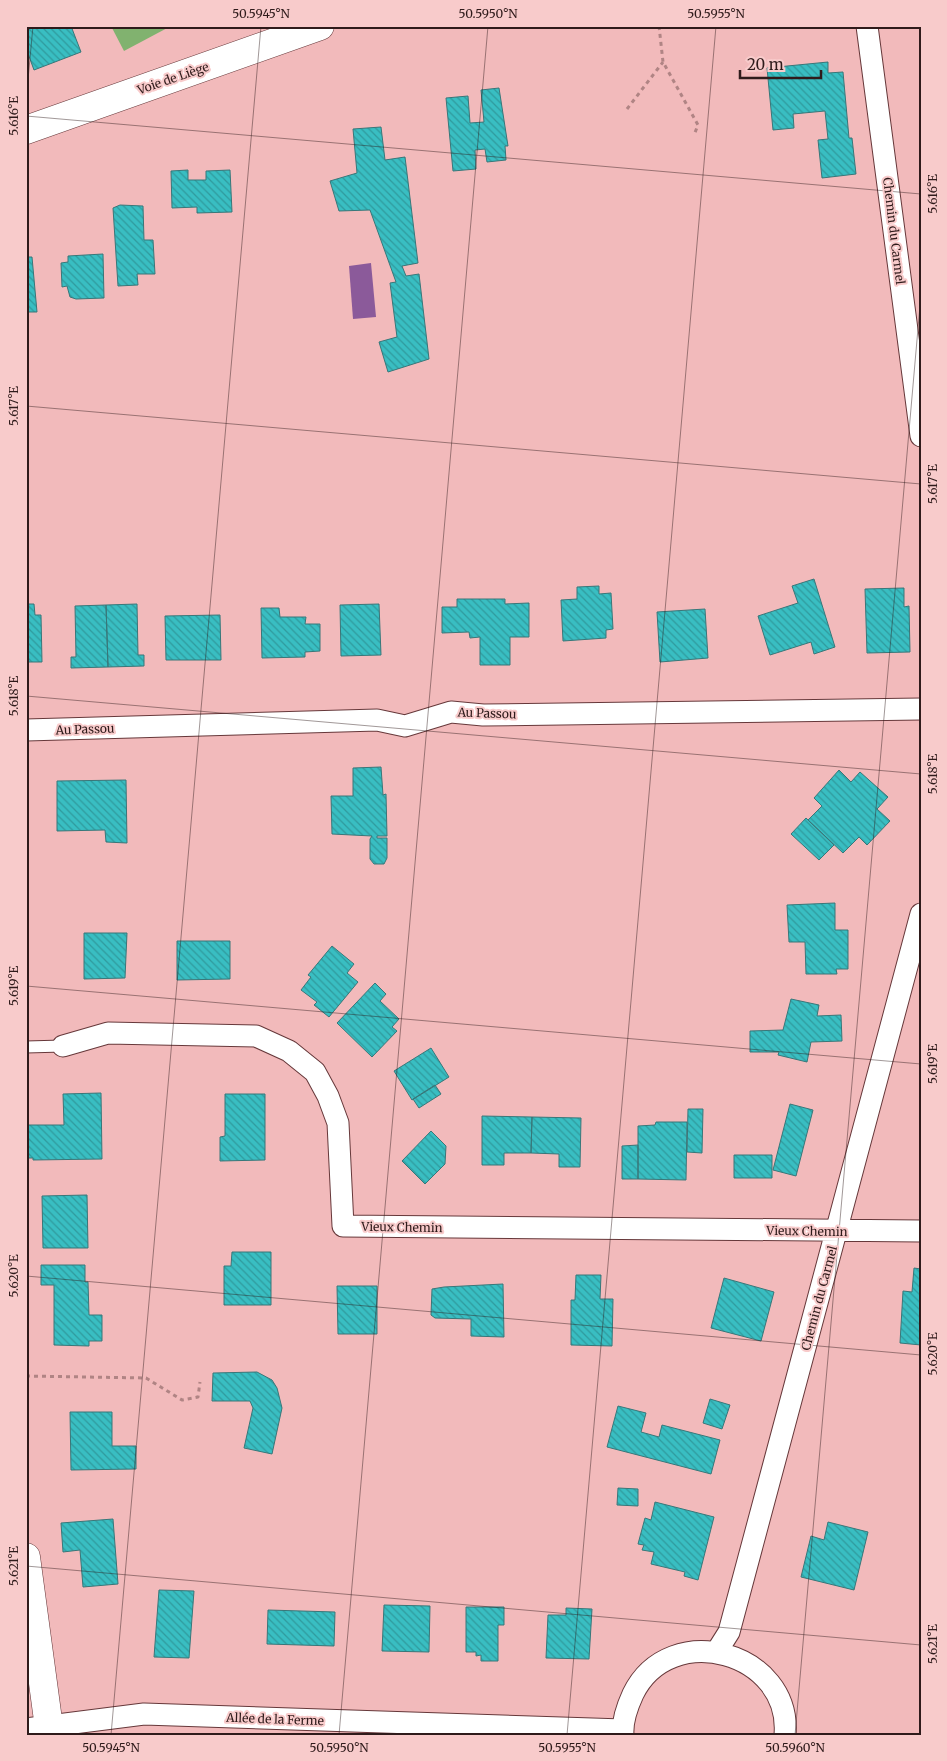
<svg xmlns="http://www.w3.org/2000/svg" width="947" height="1761" font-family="Merriweather,serif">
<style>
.garden{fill:#81b26f}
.water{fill:#8b5a9a}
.building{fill:url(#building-back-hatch);stroke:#387779}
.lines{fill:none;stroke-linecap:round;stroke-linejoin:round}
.lane-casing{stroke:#66383a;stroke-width:13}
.street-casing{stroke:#66383a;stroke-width:23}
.secondary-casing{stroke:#66383a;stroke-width:29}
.path{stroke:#b08484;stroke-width:3;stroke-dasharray:4 4;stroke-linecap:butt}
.lane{stroke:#fff;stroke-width:11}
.street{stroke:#fff;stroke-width:21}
.secondary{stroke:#fff;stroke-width:28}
.ticks{fill:none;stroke:#2f1b1b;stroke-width:1;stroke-opacity:0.45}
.labels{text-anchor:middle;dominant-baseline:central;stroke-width:4;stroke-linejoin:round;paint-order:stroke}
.street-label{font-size:12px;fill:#2f1b1b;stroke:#f8cbcb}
.neatline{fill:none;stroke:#2f1b1b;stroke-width:2}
.ticks-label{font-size:12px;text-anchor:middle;fill:#2f1b1b}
</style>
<defs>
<pattern id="building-back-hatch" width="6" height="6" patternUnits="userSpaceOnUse" patternTransform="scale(1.25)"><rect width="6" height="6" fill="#39bec2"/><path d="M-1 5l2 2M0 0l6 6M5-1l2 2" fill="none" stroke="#309a9d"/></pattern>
</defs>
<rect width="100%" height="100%" fill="#f2babb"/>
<!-- garden -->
<path class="garden" d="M111,26H171L124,51Z"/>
<!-- water -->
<path class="water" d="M371,263L376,317L353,319L349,266Z"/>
<!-- building -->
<path class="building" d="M26,26H71L81,52L34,70L26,48Z
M828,62V73L843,72L849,138H852L856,174L822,178L818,140L828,139L825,111L793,114L794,128L773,130L767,68Z
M499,88L508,146H505L506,160L487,162L485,149L475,150L476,169L453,171L446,98L468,96L470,123L484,122L481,90Z
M381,127L385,160L405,157L418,263L402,266L406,276L419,274L429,359L388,372L379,342L397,337L390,283L396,282L370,210L339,211L330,181L357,173L353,129Z
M188,170V180H206V171L230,170L232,212L197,213V207L172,208L171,171Z
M120,205L143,206L144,240H153L155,274H137L138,285L118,286L113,208Z
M103,254L104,298L76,299L70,297L67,286L62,287L61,263L68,262V256Z
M26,257H32L37,312H26Z
M814,579L835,647L814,654L811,642L770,655L758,616L798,603L792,586Z
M599,586V594L611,593L613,629L606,630V638L563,641L561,600L577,599V587Z
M904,588V607L909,606L910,652L867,653L865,589Z
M457,599H505V604L529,603V637H510V665H480V637L470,638L469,632L442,633V607H457Z
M26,604H34L35,615H41L42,662H26Z
M137,604L138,655H144V666L108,667L106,605Z
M379,604L381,655L341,656L340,605Z
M106,605L108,667L71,668V657H76L75,606Z
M261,608H279L280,617H306L305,624H320V651L305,652V657L262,658Z
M705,609L708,658L660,662L657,612Z
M220,615L221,660H166L165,616Z
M381,767L383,795L386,794L387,836H377V838H387V858L384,864H374L370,859V839L372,836L332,834L331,796H353V768Z
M839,770L851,782L860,772L888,797L877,809L890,821L867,845L859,837L843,853L808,820L822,806L814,798Z
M126,780L127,843L106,842L105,830L57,831V781Z
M806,818L834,845L819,860L791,834Z
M835,903V930H848V969H836L837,974H806L805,942H789L787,905Z
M84,933H127L125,978L84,979Z
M177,941H230V979L177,980Z
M332,946L354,964L347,973L358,982L329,1017L314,1005L317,1002L301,990L311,977L308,975Z
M375,983L386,994L380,1001L399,1019L392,1027L397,1031L372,1057L337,1023Z
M791,999L819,1005L817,1016L841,1015L842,1041L811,1042L807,1062L778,1055L779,1052H750V1031L783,1030Z
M431,1048L449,1077L412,1100L394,1071Z
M435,1085L441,1094L419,1108L413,1099Z
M101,1093L102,1159L33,1160V1158H26V1125H64L63,1094Z
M225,1094H265V1160L220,1161V1137L225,1136Z
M790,1104L813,1110L796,1176L773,1170Z
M688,1109H703L702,1153L687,1152Z
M482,1116L532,1117L531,1153H504V1165H482Z
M532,1117L581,1118L580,1167H559V1154L531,1153Z
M656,1122H687L686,1180L638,1179V1126L655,1125Z
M431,1131L446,1146L445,1164L425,1184L402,1161Z
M638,1145V1179H622V1146Z
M734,1155H772V1178H734Z
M87,1195L88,1248H43L42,1196Z
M232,1252H271V1305H224V1266H231Z
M41,1265H85V1282H88L89,1315H102V1341H89V1346L54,1345V1285H41Z
M914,1268L921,1269V1345L900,1343L903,1291L912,1292Z
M576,1275H601L600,1299H613L612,1346L571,1345V1300H575Z
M724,1278L774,1292L761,1341L711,1328Z
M503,1284L504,1337L471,1336V1319L435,1318L431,1315L432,1289L444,1287Z
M337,1286H377V1334H338Z
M257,1372L272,1380L277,1388L282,1408L272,1454L244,1448L253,1408L250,1401H212L213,1373Z
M710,1399L730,1405L722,1429L703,1423Z
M618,1406L646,1413L641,1432L659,1437L662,1425L720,1440L711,1474L607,1447Z
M70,1412H112V1446H136V1469L71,1470Z
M618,1488L638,1489V1506L617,1505Z
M655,1502L714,1517L698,1580L684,1576L685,1572L651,1564L654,1552L642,1550L644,1545L638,1544L645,1518L651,1520Z
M113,1519L118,1584L83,1587L80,1550L63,1552L61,1523Z
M828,1522L868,1532L854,1590L801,1577L811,1536L824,1540Z
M159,1590L194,1591L189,1658L154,1657Z
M384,1605L430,1606L429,1652L382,1651Z
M466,1607H504V1625H498V1661H481V1655L476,1656V1652H466Z
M566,1608L592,1609L589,1659L546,1658L548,1615H566Z
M268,1610L335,1612L334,1646L267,1644Z"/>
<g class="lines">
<!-- lane casing -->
<g class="lane-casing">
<path id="lane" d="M26,1047L63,1046"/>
</g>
<!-- street casing -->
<g class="street-casing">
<path id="street" d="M867,26L921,436
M26,730L377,720L405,726L451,712L483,715L921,709
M63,1046L108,1033L256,1036L289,1051L315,1072L328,1096L338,1123L343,1226L921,1231
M717,1651L729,1632L921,914
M26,1729L144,1714L623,1730
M623,1735C622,1721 627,1707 633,1694C670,1618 792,1652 785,1735"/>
</g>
<!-- secondary casing -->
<g class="secondary-casing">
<path id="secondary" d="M26,130L320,26
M26,1557L50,1735"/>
</g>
<!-- path -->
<path class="path" d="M659,26L663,62L698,125L694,135
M627,109L663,62
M26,1376L146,1378L182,1400L198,1397L200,1382"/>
<!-- lane -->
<use href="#lane" class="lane"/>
<!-- street -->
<use href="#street" class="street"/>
<!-- secondary -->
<use href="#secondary" class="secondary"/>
</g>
<!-- ticks -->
<path class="ticks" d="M26,101L33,26M26,116L921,194M26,406L921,484M26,696L921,774M26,986L921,1064M26,1276L921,1355M26,1566L921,1645M111,1735L261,26M339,1735L488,26M567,1735L716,26M795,1735L921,294"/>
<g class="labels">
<!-- street labels -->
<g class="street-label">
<text transform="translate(173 78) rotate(-19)">Voie de Liège</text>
<text transform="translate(894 231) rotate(83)">Chemin du Carmel</text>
<text transform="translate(487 713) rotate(2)">Au Passou</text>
<text transform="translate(85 729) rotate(-2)">Au Passou</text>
<text transform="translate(402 1227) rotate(1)">Vieux Chemin</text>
<text transform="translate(807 1231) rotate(1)">Vieux Chemin</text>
<text transform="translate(819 1298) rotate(-75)">Chemin du Carmel</text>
<text transform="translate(275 1719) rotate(2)">Allée de la Ferme</text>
</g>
</g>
<!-- border -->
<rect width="947" height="1761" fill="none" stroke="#f8cbcb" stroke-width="55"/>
<!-- scale -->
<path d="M740 70v8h81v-8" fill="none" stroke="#2f1b1b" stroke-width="2.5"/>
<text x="747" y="70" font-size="15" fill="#2f1b1b" stroke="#f8cbcb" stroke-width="4" paint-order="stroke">20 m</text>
<rect x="28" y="28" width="892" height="1706" class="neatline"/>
<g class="ticks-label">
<text x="261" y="18">50.5945°N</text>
<text x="488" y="18">50.5950°N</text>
<text x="716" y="18">50.5955°N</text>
<text transform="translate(14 116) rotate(-90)" y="4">5.616°E</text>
<text transform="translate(933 194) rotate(-90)" y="4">5.616°E</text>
<text transform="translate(14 406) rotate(-90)" y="4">5.617°E</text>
<text transform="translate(933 484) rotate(-90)" y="4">5.617°E</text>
<text transform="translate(14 696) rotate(-90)" y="4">5.618°E</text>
<text transform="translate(933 774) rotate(-90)" y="4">5.618°E</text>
<text transform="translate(14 986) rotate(-90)" y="4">5.619°E</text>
<text transform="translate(933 1064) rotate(-90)" y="4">5.619°E</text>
<text transform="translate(14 1276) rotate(-90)" y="4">5.620°E</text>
<text transform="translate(933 1354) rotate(-90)" y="4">5.620°E</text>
<text transform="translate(14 1566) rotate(-90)" y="4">5.621°E</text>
<text transform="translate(933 1644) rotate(-90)" y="4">5.621°E</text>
<text x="111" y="1752">50.5945°N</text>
<text x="339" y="1752">50.5950°N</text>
<text x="567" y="1752">50.5955°N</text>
<text x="795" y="1752">50.5960°N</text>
</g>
</svg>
